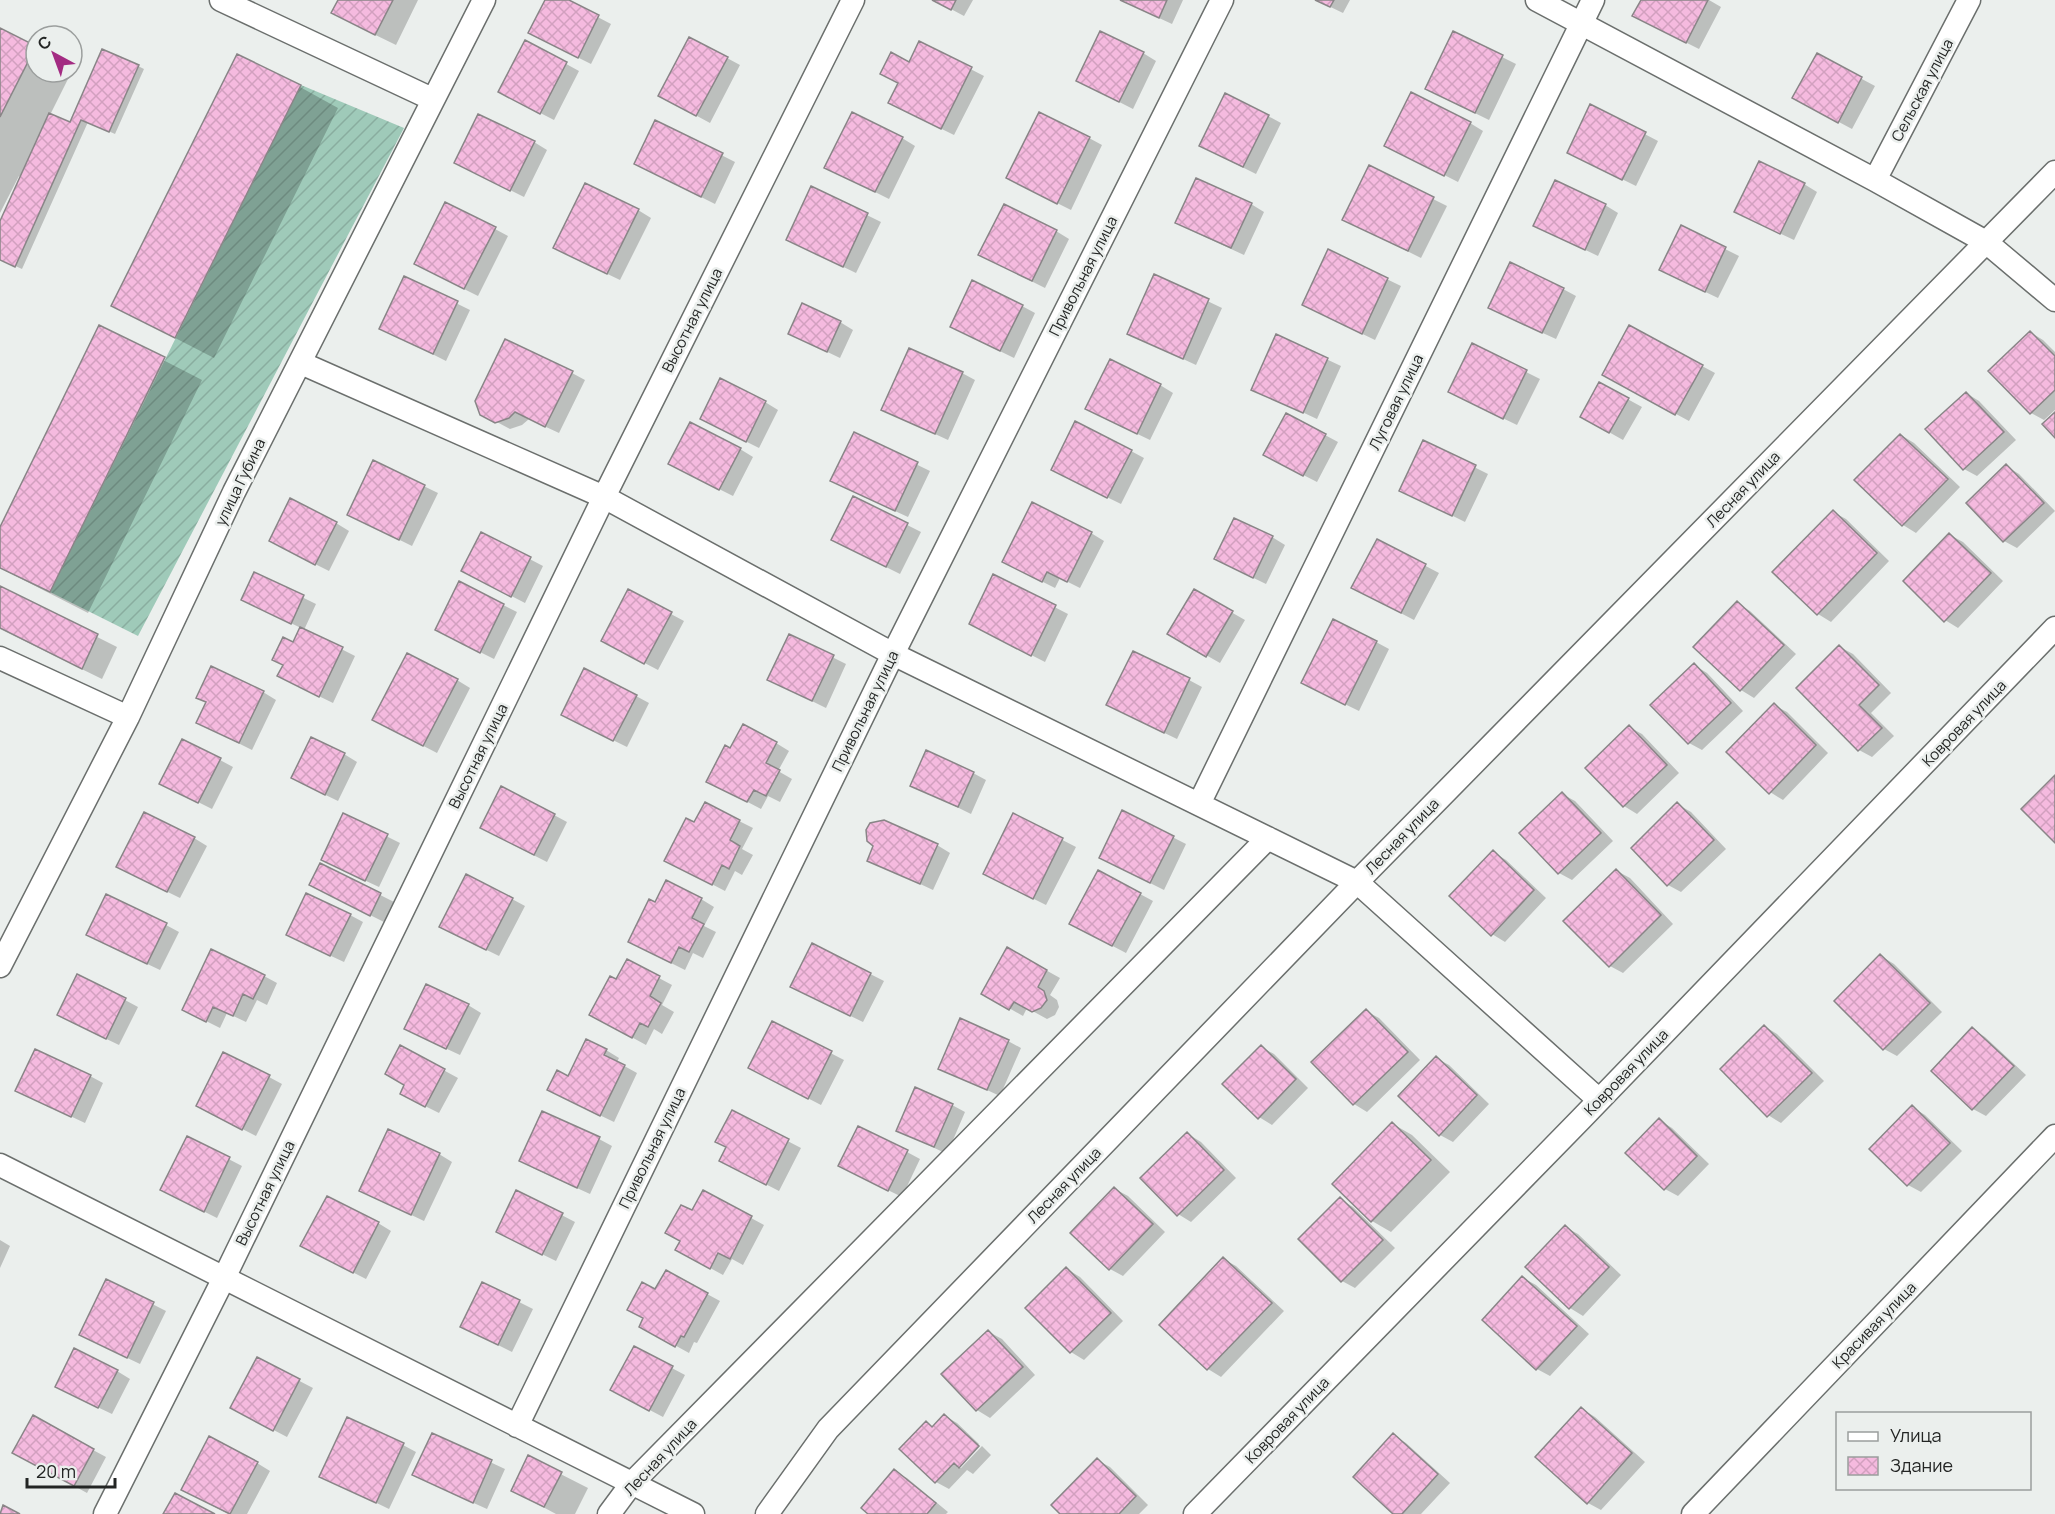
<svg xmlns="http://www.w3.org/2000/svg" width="2055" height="1514" font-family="Manrope,sans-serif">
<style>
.garden{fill:url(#garden-furrows)}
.shadow{fill:#0003}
.building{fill:url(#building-cross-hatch);stroke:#898587;stroke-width:1.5}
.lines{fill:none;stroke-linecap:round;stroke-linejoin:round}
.street-casing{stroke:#6b6f6d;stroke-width:25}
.street{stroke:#fff;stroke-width:22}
.labels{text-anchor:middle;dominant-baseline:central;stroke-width:5;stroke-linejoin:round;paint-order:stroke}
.street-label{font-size:15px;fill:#232524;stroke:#ebefed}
</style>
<defs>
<pattern id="garden-furrows" width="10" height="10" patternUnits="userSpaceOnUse" patternTransform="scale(1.5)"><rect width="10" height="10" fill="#9fcab9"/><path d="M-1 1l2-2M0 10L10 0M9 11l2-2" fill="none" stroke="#89ad9f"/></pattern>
<pattern id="building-cross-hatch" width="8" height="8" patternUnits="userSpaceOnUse" patternTransform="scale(1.5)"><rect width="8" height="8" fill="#f5badf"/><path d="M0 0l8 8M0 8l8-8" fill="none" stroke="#d2a0bf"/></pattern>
</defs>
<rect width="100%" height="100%" fill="#ebefed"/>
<!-- garden -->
<path class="garden" d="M301,85L404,128L138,636L50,592Z"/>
<!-- shadow -->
<path class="shadow" d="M340,0H418L396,45L353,24Z
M547,0H565L611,24L591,64L543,40Z
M934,0H973L964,16Z
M1120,0H1183L1172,24Z
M1316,0H1350L1343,13Z
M1642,0H1709L1721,7L1699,49L1647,23Z
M0,30L36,48V72H72L73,69L50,115L70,124L138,66L144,69L115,134L88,122L22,269L0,259V225L21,177L19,176L0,213Z
M1454,33L1516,64L1489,120L1440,96Z
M526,42L579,71L554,120L513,99Z
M920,43L984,76L954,135L903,110L910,64Z
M1143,53L1156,61L1133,109L1078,81Z
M1817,55L1875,86L1852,129L1807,105Z
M727,58L740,65L710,123L673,103Z
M300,87L338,108L214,358L113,306Z
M1591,106L1658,141L1636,186L1581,159Z
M1268,116L1281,123L1256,174L1214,153Z
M656,122L735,162L715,204L649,171Z
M1470,123L1483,131L1458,182L1399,152Z
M902,138L915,146L889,199L839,174Z
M1089,138L1102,145L1071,210L1021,185Z
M534,142L547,150L524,197L456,163Z
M1369,167L1447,206L1421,258L1357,226Z
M1804,184L1817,192L1794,240L1749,219Z
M812,188L881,222L856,273L800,246Z
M1251,204L1264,212L1244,255L1190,230Z
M1605,205L1618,213L1598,256L1548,232Z
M638,210L651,218L620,280L568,255Z
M1681,227L1739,256L1718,298L1674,277Z
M495,229L508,236L478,296L428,271Z
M1056,231L1069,239L1045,288L993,262Z
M1329,251L1401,286L1375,340L1317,312Z
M1155,276L1222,308L1196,365L1129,334Z
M405,278L470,310L446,361L381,328Z
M1563,289L1576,296L1556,339L1503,315Z
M1022,306L1035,313L1014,358L965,334Z
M840,322L853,330L840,358L790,334Z
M99,327L202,380L88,613L0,568V530Z
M2030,332L2043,340L2055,352V410L2044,420L2031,413Z
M1277,336L1341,366L1317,419L1253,389Z
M1473,345L1540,379L1517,425L1463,399Z
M1702,366L1715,373L1689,421L1617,382Z
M572,373L585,380L559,433L529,419L522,425L510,429L495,421Z
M962,373L975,380L948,440L883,410Z
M1600,384L1642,407L1623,440L1582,417Z
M1160,385L1173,393L1150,440L1100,416Z
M1966,393L1979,401L2016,440L1977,476L1964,469Z
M765,402L778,410L759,448L715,426Z
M854,434L930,471L908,517L845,488Z
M1325,435L1338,442L1317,482L1278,462Z
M1901,435L1914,443L1960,487L1916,533L1903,525Z
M1424,442L1488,474L1465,522L1401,490Z
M740,449L753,457L733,496L683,471Z
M1131,451L1144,458L1121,504L1066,477Z
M374,462L438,493L412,546L349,515Z
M2006,466L2019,474L2055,511L2017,548L2004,541Z
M854,498L921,532L900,574L846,547Z
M1833,512L1846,519L1889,561L1831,622L1818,614L1774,572Z
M336,523L349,531L329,571L283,548Z
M1091,533L1104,541L1080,588L1060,578L1055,588L1017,569Z
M482,534L543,566L525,603L476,578Z
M1950,535L1963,542L2003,581L1958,628L1945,620Z
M1272,537L1285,545L1266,584L1229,566Z
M1378,541L1439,573L1414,620L1366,595Z
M255,574L316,604L304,630L355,656L333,703L292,683L293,643L301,628L243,600Z
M994,576L1068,614L1045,662L984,631Z
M460,583L517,612L494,659L450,637Z
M0,588L117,647L102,679L0,629Z
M628,591L684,621L658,670L616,648Z
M1194,591L1245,620L1220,663L1169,634Z
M1737,603L1750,611L1796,654L1754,698L1741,690L1695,647Z
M790,636L846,664L826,708L769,680Z
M1376,642L1389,649L1359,711L1316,690Z
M1840,647L1853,654L1891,693L1871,713L1894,736L1872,757L1859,750Z
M1694,665L1707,673L1743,711L1702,750L1689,743Z
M457,680L470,688L437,753L387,727Z
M1189,680L1202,687L1177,739L1121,712Z
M263,692L276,700L252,750L198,723Z
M636,696L649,703L627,747L576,722Z
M1774,705L1787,712L1828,753L1783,800L1770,792Z
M1629,727L1642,734L1679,773L1637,814L1624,806L1587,768Z
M776,743L789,751L778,771L792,779L780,802L768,796L761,809L721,788L731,750Z
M344,754L357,762L338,801L305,785Z
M220,760L233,767L212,809L174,790Z
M973,773L986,780L971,814L912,785Z
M1562,794L1575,801L1613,841L1572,880L1559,873L1521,833Z
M705,804L753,828L742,849L753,855L742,875L735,871L725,891L679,867Z
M1677,804L1691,812L1726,849L1681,892L1668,885Z
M1123,812L1186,844L1164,890L1114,865Z
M344,815L400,843L379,887L336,867Z
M554,815L567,822L547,862L494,835Z
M1014,815L1076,847L1046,905L998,881Z
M194,838L207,846L180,898L131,874Z
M937,845L950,853L933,890L869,860L875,846Z
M1493,852L1506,860L1546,898L1505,942L1492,934Z
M321,865L394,902L384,922L324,892Z
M1617,871L1630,878L1673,924L1623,973L1610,966Z
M1140,894L1153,901L1126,953L1084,931Z
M512,899L525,906L499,956L454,934Z
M701,899L714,907L704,926L716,932L703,958L693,953L685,970L643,949L656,904Z
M350,915L363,922L344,962L301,942Z
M166,925L179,932L160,970L101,942Z
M813,945L884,981L863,1022L805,994Z
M1008,949L1060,978L1050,995L1057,1000L1059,1007L1055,1015L1047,1019L1027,1008L1023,1016L983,993Z
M1881,956L1894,964L1942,1012L1897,1056L1884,1049L1836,1001Z
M627,961L672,985L662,1005L674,1012L662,1034L654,1029L646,1045L604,1022L616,981Z
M264,976L277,983L267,1005L257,1000L246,1022L227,1013L220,1028L184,1010Z
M125,1000L138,1007L119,1045L71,1022Z
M468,1005L481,1013L460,1055L419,1036Z
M1366,1011L1379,1018L1420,1060L1367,1112L1354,1104L1313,1062Z
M772,1023L844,1060L821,1105L763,1075Z
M1764,1026L1777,1034L1824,1081L1781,1123L1768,1115Z
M1972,1029L1985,1037L2026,1075L1986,1116L1973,1109L1933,1071Z
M1008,1041L1021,1048L1000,1096L939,1068Z
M401,1047L458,1078L439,1113L415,1101Z
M1261,1047L1274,1054L1308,1088L1272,1125L1259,1117Z
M606,1050L619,1058L617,1062L637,1073L614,1122L562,1097L569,1078Z
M1436,1058L1449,1065L1489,1104L1453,1142L1440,1135Z
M90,1076L103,1083L85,1123L17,1091Z
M269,1077L282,1084L256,1136L211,1113Z
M952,1105L965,1112L947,1154L897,1130Z
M1912,1107L1925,1115L1962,1151L1921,1192L1908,1185L1871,1149Z
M732,1112L801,1148L779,1191L734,1168L727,1147Z
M1659,1120L1672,1128L1709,1164L1678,1196L1665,1189Z
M1393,1124L1412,1135L1450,1172L1391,1232L1372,1221Z
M1188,1134L1201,1142L1236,1178L1191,1222L1178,1214Z
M188,1138L242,1166L217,1218L175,1197Z
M599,1139L612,1146L590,1194L533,1168Z
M907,1152L920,1159L902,1197L853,1173Z
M439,1154L452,1162L424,1221L361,1191Z
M1115,1189L1128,1196L1165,1232L1123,1276L1110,1269Z
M517,1192L575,1222L556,1261L511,1239Z
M703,1192L764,1225L743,1265L732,1259L723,1275L690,1257L692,1212Z
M1340,1199L1353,1207L1395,1248L1355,1288L1342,1281L1300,1239Z
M378,1223L391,1231L366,1279L315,1253Z
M1565,1227L1578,1234L1621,1275L1583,1316L1570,1308Z
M0,1240L10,1246L0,1268Z
M1223,1259L1236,1266L1284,1311L1221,1377L1208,1369L1161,1325Z
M1067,1269L1080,1277L1123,1321L1084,1360L1071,1352L1027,1308Z
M1523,1278L1536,1285L1589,1334L1550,1376L1537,1369Z
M107,1281L166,1311L140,1364L94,1342Z
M483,1284L533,1309L512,1352L462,1327Z
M656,1291L707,1294L720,1301L697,1343L694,1342L689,1353L640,1326Z
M989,1332L1002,1339L1035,1375L990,1418L977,1410L943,1374Z
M634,1348L685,1375L663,1417L625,1397Z
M257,1359L313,1388L287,1437L245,1415Z
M117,1371L130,1379L112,1414L70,1394Z
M1582,1409L1595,1417L1645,1462L1601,1510L1588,1503Z
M945,1416L957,1423L979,1444L957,1468H961L982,1446L991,1455L973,1474L967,1470L949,1489L936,1482L901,1449L926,1423L934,1427Z
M432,1435L505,1469L487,1509L427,1482Z
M1393,1435L1406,1443L1450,1483L1421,1514H1395Z
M403,1445L416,1452L389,1509L321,1476Z
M93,1450L106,1457L87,1493L27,1460Z
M529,1458L588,1488L575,1514H556L513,1491Z
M1097,1460L1110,1467L1148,1505L1139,1514H1062Z
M257,1463L270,1471L247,1514H228L196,1497Z
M894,1471L907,1478L948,1512L946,1514H870Z"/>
<!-- building -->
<path class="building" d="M338,0H393L375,35L331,13Z
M545,0H569L599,15L578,58L528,33Z
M932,0H956L951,10Z
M1120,0H1167L1159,18Z
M1315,0H1334L1330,7Z
M1641,0H1708L1686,43L1632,16Z
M0,28L36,46L0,117Z
M1100,31L1144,52L1119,102L1076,81Z
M1453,31L1503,55L1475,113L1425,89Z
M689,37L728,57L696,116L658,96Z
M525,40L567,62L540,114L498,92Z
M919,41L972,67L941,129L888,103L898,83L880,74L891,52L909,62Z
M102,49L139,65L109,132L81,120L15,267L0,260V221L49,113L70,122Z
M1817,53L1862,77L1838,123L1792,98Z
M237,54L301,85L175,338L111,306Z
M1411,92L1471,122L1444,176L1384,146Z
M1225,93L1269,115L1243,167L1199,146Z
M1590,104L1646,132L1622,180L1567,153Z
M852,112L903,137L875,192L824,168Z
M1039,112L1090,137L1057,204L1006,178Z
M478,114L535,141L510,191L454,163Z
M655,120L723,153L701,197L634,164Z
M1759,161L1805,183L1780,234L1734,212Z
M1369,165L1434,197L1408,251L1342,220Z
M1196,178L1252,203L1231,248L1175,223Z
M1555,180L1606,204L1585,250L1533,226Z
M585,183L639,209L607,274L553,248Z
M811,186L868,213L843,267L786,240Z
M445,202L496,227L464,289L414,264Z
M1004,204L1057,230L1032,281L978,255Z
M1681,225L1726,247L1705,292L1659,270Z
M1328,249L1388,278L1362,334L1302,305Z
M1510,262L1564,288L1542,333L1488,308Z
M1154,274L1209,299L1183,359L1127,334Z
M404,276L458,301L433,354L379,329Z
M972,280L1023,305L1000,351L950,327Z
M802,303L841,321L827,352L788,334Z
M99,325L165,357L50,592L0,568V527Z
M1629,325L1703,365L1675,415L1602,375Z
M2030,331L2055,356V390L2030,414L1988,371Z
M1276,334L1328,358L1303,413L1251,390Z
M505,339L573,371L545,427L515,412L509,418L495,423L480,415L475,401Z
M1472,343L1527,370L1503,419L1448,392Z
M909,348L963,372L935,434L881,410Z
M1110,359L1161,384L1137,434L1085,409Z
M720,378L766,401L746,442L700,419Z
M1599,382L1629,398L1609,433L1580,417Z
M1966,392L2004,432L1963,470L1925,429Z
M2055,412V438L2042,424Z
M1286,413L1326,434L1303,476L1263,455Z
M1075,421L1132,450L1107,498L1051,470Z
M690,422L741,448L719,490L668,464Z
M854,432L918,462L895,511L830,481Z
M1900,434L1948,479L1902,526L1854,480Z
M1423,440L1476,465L1452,516L1399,491Z
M373,460L425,485L399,540L347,515Z
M2006,464L2044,503L2003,542L1966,503Z
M853,496L908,523L886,567L831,540Z
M290,498L337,522L315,565L269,541Z
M1032,502L1092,532L1067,582L1047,572L1042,582L1002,562Z
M1833,510L1877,553L1817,615L1772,572Z
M1234,518L1273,536L1253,578L1214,559Z
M481,532L531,557L511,597L461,571Z
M1949,533L1991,573L1944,622L1903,581Z
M1377,539L1426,564L1401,613L1351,588Z
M254,572L304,595L291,624L241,600Z
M993,574L1056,605L1031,656L969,624Z
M459,581L504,604L480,653L435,630Z
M0,586L98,634L82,669L0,628Z
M628,589L672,612L644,664L601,641Z
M1194,589L1233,611L1206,657L1167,634Z
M1737,601L1784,645L1740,691L1693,647Z
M1333,619L1377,641L1345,705L1301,683Z
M300,627L343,647L319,697L277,676L283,665L272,660L283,637L293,642Z
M789,634L834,655L812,701L767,680Z
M1839,645L1879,685L1859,705L1882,728L1858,751L1796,688Z
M1133,651L1190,678L1164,733L1106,705Z
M407,653L458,679L423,746L372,720Z
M1694,663L1731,703L1688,744L1650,705Z
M211,666L264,691L239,743L196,723L206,702L196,698Z
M584,668L637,695L613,741L561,715Z
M1774,703L1816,745L1769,794L1726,752Z
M743,724L777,742L766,763L780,770L766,796L754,790L747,802L706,782L725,745L730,748Z
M1629,725L1667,765L1623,807L1585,768Z
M311,737L345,753L325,795L291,778Z
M182,739L221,758L198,803L159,784Z
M926,750L974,772L958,807L910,786Z
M2055,775V843L2021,809Z
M501,786L555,814L534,855L480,828Z
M1562,792L1601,833L1558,874L1519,833Z
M705,802L740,820L730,840L740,846L729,869L722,865L712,885L664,861L686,818L694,822Z
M1677,802L1714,840L1667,886L1631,848Z
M1122,810L1174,836L1150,883L1099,858Z
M144,812L195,837L167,892L116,867Z
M343,813L388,834L365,881L321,860Z
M1013,813L1063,838L1033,899L983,874Z
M884,820L938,844L920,884L867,861L873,846L867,841L866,830L870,823Z
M1493,850L1534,890L1491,936L1449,896Z
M320,863L381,893L370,916L309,885Z
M1616,869L1661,915L1609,967L1563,921Z
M1098,870L1141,893L1112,946L1069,924Z
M466,874L513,898L486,950L439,927Z
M666,880L702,898L692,918L704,924L689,952L679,947L671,963L628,942L649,899L655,902Z
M306,893L351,914L330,956L286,935Z
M106,894L167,923L147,964L86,935Z
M812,943L871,973L850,1016L790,987Z
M1007,947L1047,970L1038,987L1044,991L1047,1000L1041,1008L1032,1012L1014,1002L1009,1010L981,994Z
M211,949L265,975L253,999L243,994L233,1016L213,1007L206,1022L182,1010Z
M1880,954L1930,1003L1883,1050L1834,1001Z
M627,959L660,976L650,996L661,1003L648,1027L640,1023L632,1038L589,1015L610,976L616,979Z
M77,974L126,998L106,1039L57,1015Z
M426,984L469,1004L446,1049L404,1029Z
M1366,1009L1408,1052L1353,1105L1311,1062Z
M960,1018L1009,1040L987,1090L938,1069Z
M772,1021L832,1051L808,1099L748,1068Z
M1764,1025L1812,1073L1767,1117L1720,1069Z
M1972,1027L2014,1066L1972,1110L1931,1071Z
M586,1039L607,1049L604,1055L625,1065L600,1116L547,1090L557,1070L568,1076Z
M400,1045L445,1069L425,1107L400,1094L404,1085L385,1074Z
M1261,1045L1296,1079L1258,1119L1222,1084Z
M35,1049L91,1075L71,1117L15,1091Z
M223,1052L270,1075L242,1130L196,1106Z
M1436,1056L1477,1095L1439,1136L1398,1096Z
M915,1087L953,1104L934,1147L896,1131Z
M1912,1105L1950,1143L1907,1186L1869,1149Z
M732,1110L789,1139L766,1185L719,1161L726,1147L715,1142Z
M542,1111L600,1137L577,1188L519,1161Z
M1659,1118L1697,1156L1664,1190L1625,1153Z
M1392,1122L1431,1160L1371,1222L1332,1184Z
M858,1126L908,1150L888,1191L838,1166Z
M388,1129L440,1153L411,1215L359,1191Z
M1187,1132L1224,1170L1177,1216L1140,1178Z
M187,1136L230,1157L204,1212L160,1190Z
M1114,1187L1153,1224L1109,1270L1070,1233Z
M516,1190L563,1213L542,1255L496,1232Z
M703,1190L752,1216L730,1259L718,1253L710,1269L675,1250L680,1241L665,1233L681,1205L692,1210Z
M327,1196L379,1222L353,1273L300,1246Z
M1340,1197L1383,1240L1341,1282L1298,1239Z
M1565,1225L1609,1267L1569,1309L1525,1267Z
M1223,1257L1272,1303L1207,1370L1159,1325Z
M1066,1267L1111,1313L1070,1353L1025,1308Z
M666,1270L708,1293L684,1337L681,1336L675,1347L639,1327L643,1318L627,1310L642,1282L655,1289Z
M1522,1276L1577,1326L1536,1370L1482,1320Z
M106,1279L154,1302L127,1358L79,1335Z
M482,1282L520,1300L498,1345L460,1327Z
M988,1330L1023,1367L976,1411L941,1374Z
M634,1346L673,1366L649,1411L610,1390Z
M74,1348L118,1370L98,1408L55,1387Z
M257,1357L300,1379L273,1431L230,1408Z
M1581,1407L1632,1453L1587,1504L1535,1457Z
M944,1414L979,1446L959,1468L954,1463L935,1483L899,1449L926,1421L932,1427Z
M33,1415L94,1449L74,1486L12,1453Z
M347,1417L404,1443L376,1503L319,1477Z
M432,1433L492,1460L473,1503L412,1475Z
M1393,1433L1438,1474L1402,1514H1393L1353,1477Z
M209,1436L258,1462L230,1514L181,1490Z
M528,1455L562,1472L544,1507L511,1491Z
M1097,1458L1136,1496L1119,1514H1060L1051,1505Z
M894,1469L936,1503L927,1514H868L861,1508Z
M175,1493L215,1514H163Z
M3,1505L20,1514H0Z"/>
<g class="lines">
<!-- street casing -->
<g class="street-casing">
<path id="street" d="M221,0L432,99
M1537,0L1875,180L1986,242L2055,300
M1875,180L1969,0
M301,363L604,497L893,654L1357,882L1599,1100
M0,658L128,717
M1199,804L1593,0
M0,966L128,717L234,492L484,0
M0,1165L693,1514
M517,1426L893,654L1222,0
M105,1514L224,1278L604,497L853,0
M609,1514L632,1483L1268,838
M767,1514L828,1429L1357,882L2055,172
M1195,1514L1581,1119L2055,628
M1693,1514L2055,1136"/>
</g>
<!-- street -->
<use href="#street" class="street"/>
</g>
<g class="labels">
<!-- street labels -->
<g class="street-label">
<text transform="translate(1922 90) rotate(-62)">Сельская улица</text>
<text transform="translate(1083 276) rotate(-63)">Привольная улица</text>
<text transform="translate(692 320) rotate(-63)">Высотная улица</text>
<text transform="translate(1396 402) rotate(-64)">Луговая улица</text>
<text transform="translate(240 482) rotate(-64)">улица Губина</text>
<text transform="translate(1743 489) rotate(-46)">Лесная улица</text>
<text transform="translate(865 711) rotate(-64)">Привольная улица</text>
<text transform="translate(1964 723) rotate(-46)">Ковровая улица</text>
<text transform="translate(478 756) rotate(-64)">Высотная улица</text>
<text transform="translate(1402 836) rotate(-46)">Лесная улица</text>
<text transform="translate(1626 1072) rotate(-46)">Ковровая улица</text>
<text transform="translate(652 1148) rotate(-64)">Привольная улица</text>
<text transform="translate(1064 1185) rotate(-46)">Лесная улица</text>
<text transform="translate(265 1193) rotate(-64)">Высотная улица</text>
<text transform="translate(1874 1325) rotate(-46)">Красивая улица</text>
<text transform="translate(1287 1420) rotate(-46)">Ковровая улица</text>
<text transform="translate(660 1457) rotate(-47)">Лесная улица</text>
</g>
</g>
<!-- legend -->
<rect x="1836" y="1412" width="195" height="78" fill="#ebefed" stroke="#9b9e9d" stroke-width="1.5"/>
<rect x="1848" y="1432" width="30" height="9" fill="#ffffff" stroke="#9b9e9d" stroke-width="1.5"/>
<text x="1890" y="1442" font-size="18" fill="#232524">Улица</text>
<rect x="1848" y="1457" width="30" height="18" fill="url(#building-cross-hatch)" stroke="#9b9e9d" stroke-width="1.5"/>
<text x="1890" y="1472" font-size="18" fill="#232524">Здание</text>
<!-- north arrow -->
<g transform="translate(54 54) rotate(319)"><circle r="28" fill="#ebefed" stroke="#9b9e9d" stroke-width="1.5"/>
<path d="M0-4.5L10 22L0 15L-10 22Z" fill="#a32b82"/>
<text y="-9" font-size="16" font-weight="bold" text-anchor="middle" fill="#232524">С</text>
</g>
<!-- scale -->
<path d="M27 1478v9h88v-9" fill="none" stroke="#232524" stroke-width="3"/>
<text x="36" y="1478" font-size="18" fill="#232524" stroke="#ebefed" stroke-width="4.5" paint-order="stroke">20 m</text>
</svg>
